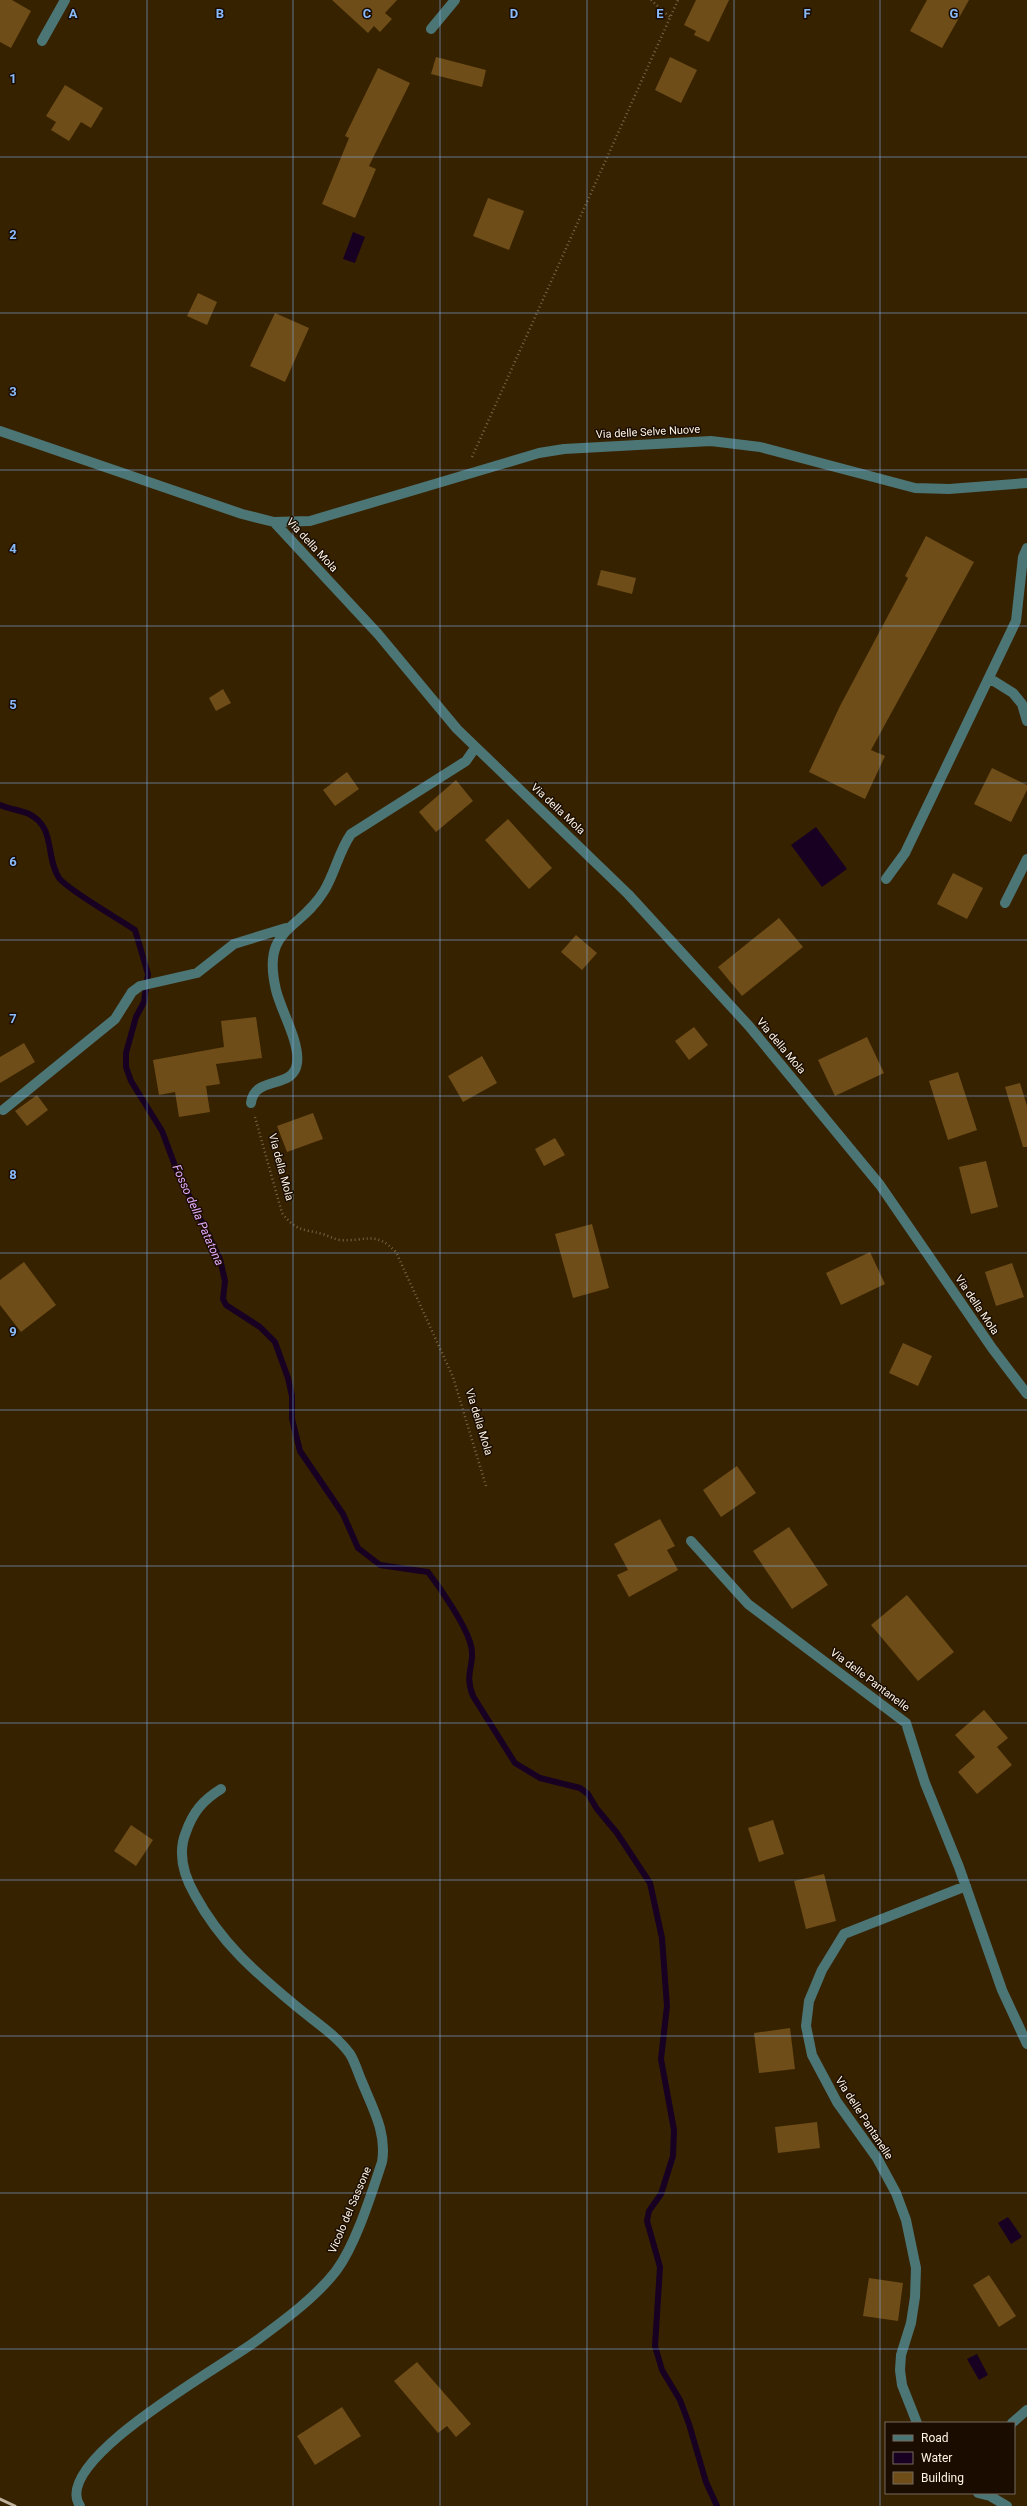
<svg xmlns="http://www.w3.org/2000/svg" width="1027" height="2506" font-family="Roboto,sans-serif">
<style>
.water{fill:#180022}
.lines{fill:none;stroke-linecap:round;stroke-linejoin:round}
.stream{stroke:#180022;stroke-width:6}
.building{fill:#6e4d18}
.path{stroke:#77654a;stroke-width:2.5;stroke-dasharray:1 3;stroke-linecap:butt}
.street{stroke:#4c7575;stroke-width:10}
.rail{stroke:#bfb29e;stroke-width:3}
.grid{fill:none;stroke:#89bafc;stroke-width:1;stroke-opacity:0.55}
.labels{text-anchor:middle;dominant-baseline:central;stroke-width:3;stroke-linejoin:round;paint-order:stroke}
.street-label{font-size:11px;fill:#fdf3e6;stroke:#1a0d00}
.water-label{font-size:12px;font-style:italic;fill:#e6aafe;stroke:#1a0d00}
.grid-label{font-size:13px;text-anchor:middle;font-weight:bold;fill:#89bafc;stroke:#1a0d00;stroke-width:3;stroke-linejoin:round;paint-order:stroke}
</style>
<rect width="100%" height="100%" fill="#372200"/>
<!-- water -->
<path class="water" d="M353,232L365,237L355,263L343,259Z
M816,827L847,869L822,887L791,845Z
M1008,2217L1022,2237L1011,2244L998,2223Z
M977,2354L988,2375L979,2380L967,2359Z"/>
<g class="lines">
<!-- stream -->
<path class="stream" d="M0,805C9,809 20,810 29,814C56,827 45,857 59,878C68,890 119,919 135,930L148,974L144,1002L136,1017L126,1053V1067L131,1081L162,1131L177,1171L220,1259L225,1281L223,1299L226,1305L260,1327L275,1342L288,1378L292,1396V1419L300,1451L343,1514L358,1548L380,1565L428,1572C441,1589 464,1623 470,1642C477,1664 463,1672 473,1696L515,1763L540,1778L580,1788L588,1794L597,1809L617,1833L650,1883L662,1938L667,2006L661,2059L674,2130L673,2156L661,2194L649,2211L647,2221L660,2267L655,2346L662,2370L680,2400L689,2424L706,2482L717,2506"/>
</g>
<!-- building -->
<path class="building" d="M0,0H12L31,11L11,48L0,42Z
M332,0H397L385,13L392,19L380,32L374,26L368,33Z
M696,0H729L709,42L694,35L696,31L684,25Z
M927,0H969L942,48L910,31Z
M436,57L486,70L482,87L431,74Z
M670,57L697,70L681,103L655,90Z
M378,68L410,83L369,166L376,169L355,218L322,204L349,138L345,136Z
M65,85L103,108L91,128L81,122L69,141L51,130L56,122L46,116Z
M488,198L524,211L509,250L473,236Z
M198,293L217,302L207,325L187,316Z
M275,313L309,328L285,382L250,366Z
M926,536L974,562L871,750L885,756L865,799L809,772L840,706L908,578L905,576Z
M601,570L636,578L632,594L597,585Z
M223,689L231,703L216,711L209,698Z
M992,768L1027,785V790L1011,822L974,804Z
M347,772L359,789L335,806L323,790Z
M456,780L473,801L436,832L419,812Z
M508,819L552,868L529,889L485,840Z
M953,873L983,888L967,919L937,904Z
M779,918L803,947L742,996L718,967Z
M576,935L597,953L582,970L561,952Z
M256,1017L262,1058L216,1064L220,1084L206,1086L210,1112L179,1117L175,1092L159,1095L153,1060L224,1047L221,1021Z
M694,1027L708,1045L689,1060L675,1041Z
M867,1037L884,1073L835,1096L818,1060Z
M24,1043L35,1062L0,1083V1057Z
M482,1056L497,1083L463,1102L448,1076Z
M958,1072L977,1130L948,1140L929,1081Z
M1020,1083L1027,1106V1147H1023L1005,1087Z
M37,1095L48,1110L27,1126L15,1111Z
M313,1113L323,1139L287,1152L277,1126Z
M555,1138L565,1155L544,1166L535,1149Z
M986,1161L998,1207L971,1214L959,1167Z
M592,1224L609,1288L573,1298L555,1234Z
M870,1252L885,1284L841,1305L826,1273Z
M24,1262L56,1305L21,1332L0,1305V1280Z
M1012,1263L1024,1297L996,1306L985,1272Z
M903,1343L932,1356L918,1386L889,1373Z
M737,1466L756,1493L721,1517L703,1490Z
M660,1519L675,1546L667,1550L678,1570L629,1597L617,1575L628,1570L614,1544Z
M789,1527L828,1585L792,1609L753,1551Z
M907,1595L954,1652L918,1681L871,1625Z
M984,1710L1008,1738L997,1747L1012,1765L977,1794L958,1772L975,1757L955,1735Z
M773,1820L784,1854L759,1862L748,1828Z
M131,1825L153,1840L136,1866L114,1851Z
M824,1874L836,1921L806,1929L794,1881Z
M790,2028L795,2069L759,2073L754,2033Z
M817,2122L820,2148L778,2153L775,2127Z
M989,2275L1016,2316L999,2327L973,2285Z
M869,2278L903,2283L898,2321L863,2316Z
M417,2362L471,2424L456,2437L447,2426L438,2433L394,2381Z
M342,2407L361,2436L315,2465L297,2436Z"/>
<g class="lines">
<!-- path -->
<path class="path" d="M651,0L670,17
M472,457L678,0
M255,1117L282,1213C296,1231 302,1229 323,1234C329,1236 334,1239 340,1240C366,1242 375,1230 396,1252L453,1377L486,1486"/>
<!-- street -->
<path class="street" d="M431,29L455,0
M42,41L65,0
M0,431L242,514L274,522L378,634L457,729L628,894L749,1026L880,1185L992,1348L1027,1394
M274,522L310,521L539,453L564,449L711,441L760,447L915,488L949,489L1027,483
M989,678L1013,693L1022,704L1027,721
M886,879L905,853L1016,621L1023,557L1027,548
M1005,903L1027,859
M251,1103C254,1075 294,1090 297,1063C300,1042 281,1011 276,990C261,927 299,932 324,891C335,873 339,851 351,834L466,761L475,748
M3,1110L115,1019L132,992L140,986L197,973L234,944L286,928
M691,1541L748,1604L906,1723L925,1783L959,1867L1002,1990L1027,2044
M917,2423L902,2385L900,2370L901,2355L911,2323L915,2297L916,2268L906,2220L896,2193L877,2158L837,2102L812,2055L806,2026L809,2001L822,1970L844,1934L966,1886
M1012,2423L1027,2410
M978,2493L990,2496L1007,2506
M80,2506C49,2461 226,2364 256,2341C283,2321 315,2298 336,2271C356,2244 371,2195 382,2162C387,2133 373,2109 362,2082C358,2073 355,2062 350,2054C336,2035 314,2021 296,2006C255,1972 221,1943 195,1895C184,1876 177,1854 186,1832C193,1812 203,1800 221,1789"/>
<!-- rail -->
<path class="rail" d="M0,2499L15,2506"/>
</g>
<!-- grid -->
<path class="grid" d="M147,0V2506M293,0V2506M440,0V2506M587,0V2506M734,0V2506M880,0V2506M0,157H1027M0,313H1027M0,470H1027M0,626H1027M0,783H1027M0,940H1027M0,1096H1027M0,1253H1027M0,1410H1027M0,1566H1027M0,1723H1027M0,1880H1027M0,2036H1027M0,2193H1027M0,2349H1027"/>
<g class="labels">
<!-- street labels -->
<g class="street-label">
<text transform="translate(648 432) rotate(-3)">Via delle Selve Nuove</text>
<text transform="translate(312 545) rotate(47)">Via della Mola</text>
<text transform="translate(558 809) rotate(43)">Via della Mola</text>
<text transform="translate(781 1046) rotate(50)">Via della Mola</text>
<text transform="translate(281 1167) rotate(75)">Via della Mola</text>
<text transform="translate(977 1305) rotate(56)">Via della Mola</text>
<text transform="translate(479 1422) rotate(73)">Via della Mola</text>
<text transform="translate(870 1680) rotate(37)">Via delle Pantanelle</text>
<text transform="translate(864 2118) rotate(57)">Via delle Pantanelle</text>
<text transform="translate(350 2210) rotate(-67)">Vicolo del Sassone</text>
</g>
<!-- water labels -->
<g class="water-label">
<text transform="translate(198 1215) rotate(66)">Fosso della Patatona</text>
</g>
</g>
<g class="grid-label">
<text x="73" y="18">A</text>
<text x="220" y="18">B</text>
<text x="367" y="18">C</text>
<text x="514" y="18">D</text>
<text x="660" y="18">E</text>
<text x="807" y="18">F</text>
<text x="954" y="18">G</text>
<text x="13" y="83">1</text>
<text x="13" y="239">2</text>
<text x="13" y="396">3</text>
<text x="13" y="553">4</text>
<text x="13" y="709">5</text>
<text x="13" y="866">6</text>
<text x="13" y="1023">7</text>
<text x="13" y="1179">8</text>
<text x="13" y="1336">9</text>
</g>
<!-- legend -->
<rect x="885" y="2422" width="130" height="72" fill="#1a0d00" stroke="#75695c"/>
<rect x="893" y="2435" width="20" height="6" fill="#4c7575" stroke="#75695c"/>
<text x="921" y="2442" font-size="12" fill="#fdf3e6">Road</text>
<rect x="893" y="2452" width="20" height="12" fill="#180022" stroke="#75695c"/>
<text x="921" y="2462" font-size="12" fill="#fdf3e6">Water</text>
<rect x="893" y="2472" width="20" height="12" fill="#6e4d18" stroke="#75695c"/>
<text x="921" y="2482" font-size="12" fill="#fdf3e6">Building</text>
</svg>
